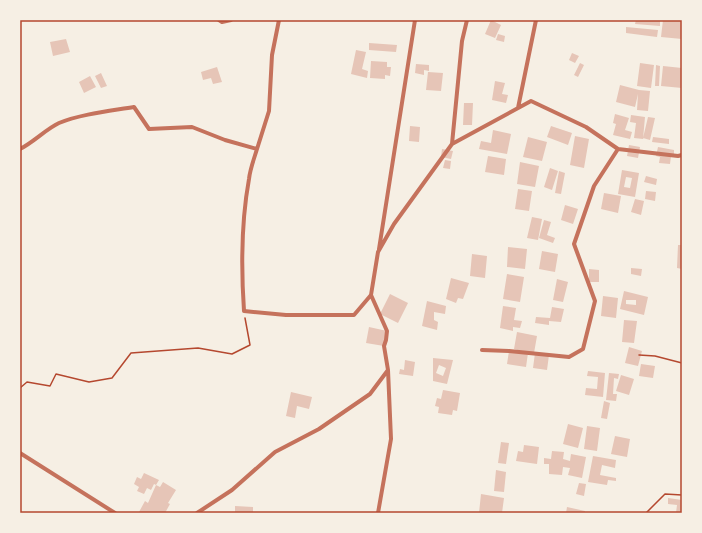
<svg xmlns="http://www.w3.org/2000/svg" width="702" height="533" font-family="'Varela Round',sans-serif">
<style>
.building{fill:#e6c5b7;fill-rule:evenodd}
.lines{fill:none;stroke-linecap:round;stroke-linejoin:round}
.path{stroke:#b5482f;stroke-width:1.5}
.minor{stroke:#c5725c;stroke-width:4}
.neatline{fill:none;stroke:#b5482f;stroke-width:1.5}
</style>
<rect width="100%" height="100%" fill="#f6efe4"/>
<!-- building -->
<path class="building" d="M491,20L501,25L495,38L485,34Z
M636,20H660V26L635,24Z
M663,20H682V39L661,37Z
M626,27L658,30L657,37L626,33Z
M498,34L505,36L504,42L496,40Z
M66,39L70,52L53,56L50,42Z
M369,43L397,45L396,52L369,50Z
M356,50L366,52L362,69L368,71L367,78L351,74Z
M572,53L579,56L575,63L569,60Z
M371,61L387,62V67H391L390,76L385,75V79L370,78Z
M580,63L584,65L578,77L574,75Z
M640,63L654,65L651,88L637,86Z
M416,64L429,65V71L424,70V75L415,73Z
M656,65L660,66L659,86H655Z
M663,66L682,68V88L661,86Z
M217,67L222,82L213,84L211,78L203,80L201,72Z
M428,72L443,73L441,91L426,90Z
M101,73L107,86L101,88L95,76Z
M90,76L96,87L84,93L79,82Z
M495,81L505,83L502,94L508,95L506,103L492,100Z
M620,85L639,90L650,91L648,111L637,110L638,94L635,107L616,102Z
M464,103H473L472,125H463Z
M615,114L629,118L625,130L632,132L630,139L613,135L616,124L613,123Z
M631,115L645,117L643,139L634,138L636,123L630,122Z
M648,117L655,118L650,140L643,138Z
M410,126L420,127L419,142L409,141Z
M551,126L572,133L568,145L547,137Z
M493,130L511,134L507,154L479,149L481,141L491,143Z
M575,136L589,139L584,168L570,165Z
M528,137L547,142L542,161L523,157Z
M653,137L669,139V144L652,142Z
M629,145L640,147L638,158L627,156Z
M658,147L674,150V157L671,156L670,164L659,163L660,157L656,156Z
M442,149L453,151L451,159L441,157Z
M488,156L506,159L504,175L485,172Z
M445,160L451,161L450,169L443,168Z
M520,162L539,166L535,187L517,184Z
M550,168L558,171L552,190L544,187Z
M622,170L639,173L635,197L618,194ZM626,177L632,178L630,188L624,187Z
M559,171L565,173L561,194L555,193Z
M646,176L657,179L656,185L644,182Z
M518,189L532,191L529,211L515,209Z
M646,191L656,192L655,201L645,199Z
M604,193L621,196L618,213L601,209Z
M635,199L644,201L641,215L631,212Z
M565,205L578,209L573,224L561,220Z
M532,217L542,219L538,240L527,238Z
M544,220L551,222L547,235L555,238L553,243L539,238Z
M678,245H682V269L677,268Z
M508,247L527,249L525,269L507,267Z
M542,251L558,254L555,272L539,269Z
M472,254L487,256L485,278L470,276Z
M631,268L642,269L641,276L631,274Z
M589,269L599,270V282H589Z
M507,274L524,277L520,302L503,299Z
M451,278L469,283L463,299L458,298L456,303L446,299Z
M557,279L568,282L563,302L553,300Z
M624,291L648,297L644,315L620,309ZM626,300H636V305L626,304Z
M390,294L408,303L398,323L380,314Z
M603,296L618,298L616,318L601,316Z
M427,301L446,306L445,314L434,312V320L438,322L437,330L422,326Z
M503,306L516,308L514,320L522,321L520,328L513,327V331L500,328Z
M552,307L564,309L561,322L549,321V325L535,323L536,317L550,318Z
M624,320L637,321L634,343L622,342Z
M369,327L387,331L384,346L366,343Z
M517,332L537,336L534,353H528L514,349Z
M629,347L642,351L638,366L625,363Z
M509,351L528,353L526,367L507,364Z
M535,353L549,355L547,370L533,368Z
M433,358L453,360L447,384L433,381ZM439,365L446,368L443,376L436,373Z
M405,360L415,362L413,376L399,374L400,369L404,370Z
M641,364L655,366L653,378L639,376Z
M588,371L605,373L603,397L585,395L586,388L597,389L598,377L587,376Z
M609,373L619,374L618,379L614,378L613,394H617L616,401L606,400Z
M621,375L634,379L629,395L616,391Z
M443,390L460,393L457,411L453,410L452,415L438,413L439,407L435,406L437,398L441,399Z
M291,392L312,397L309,409L297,406L295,418L286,416Z
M604,401L610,403L607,419L601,418Z
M568,424L583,428L578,448L563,444Z
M587,426L600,428L597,451L584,449Z
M615,436L630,439L627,457L611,454Z
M501,442L509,443L506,464L498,463Z
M524,445L539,447L537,464L516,461L518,451L523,452Z
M552,451L564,452L563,459L570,461L571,454L586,457L582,478L568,475L570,468L563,467L562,475L549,474V464H544V458L551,459Z
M593,456L616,460L615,468L602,465L600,475L616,478V481L608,480L607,485L588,482Z
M496,470L506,472L504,492L494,491Z
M144,473L159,480L156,485L154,484L151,490L147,488L144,494L137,491L139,487L134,484L137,477L141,479Z
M163,482L176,490L168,503L170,504L165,513H141L139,512L145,501L148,503L156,485L160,487Z
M579,483L586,484L584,496L576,494Z
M481,494L504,498L502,513H479Z
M668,498L682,500V513H676L677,505L668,504Z
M235,506L253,507V513H235Z
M567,507L585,511V513H566Z"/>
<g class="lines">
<!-- path -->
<path class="path" d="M639,355L655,356L682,363
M20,388L27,382L50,386L56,374L89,382L112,378L131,353L198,348L232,354L250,345L245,318
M646,513L665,494L682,495"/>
<!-- minor -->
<path class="minor" d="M219,20L222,22L231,20
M518,108L536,20
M452,144L531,101L586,127L618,149L678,156L682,155
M20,149C34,142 46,129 59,123C81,114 110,111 134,107L149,129L192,127L225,140L257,149C254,159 250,169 249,179C241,223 241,267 244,311L286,315H354L371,295
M257,149L269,111L272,55L279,20
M379,249L415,20
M482,350L509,351L569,357L583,349L595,301L574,244L594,186L618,149
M20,453L115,513
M197,513L232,490L275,452L319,429L370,394L388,370L384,346L386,340L387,331L371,295L378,252L394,224L452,144L462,41L467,20
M378,513L391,439L388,370"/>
</g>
<!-- border -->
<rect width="702" height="533" fill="none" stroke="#f6efe4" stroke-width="42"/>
<rect x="21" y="21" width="660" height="491" class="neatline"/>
</svg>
